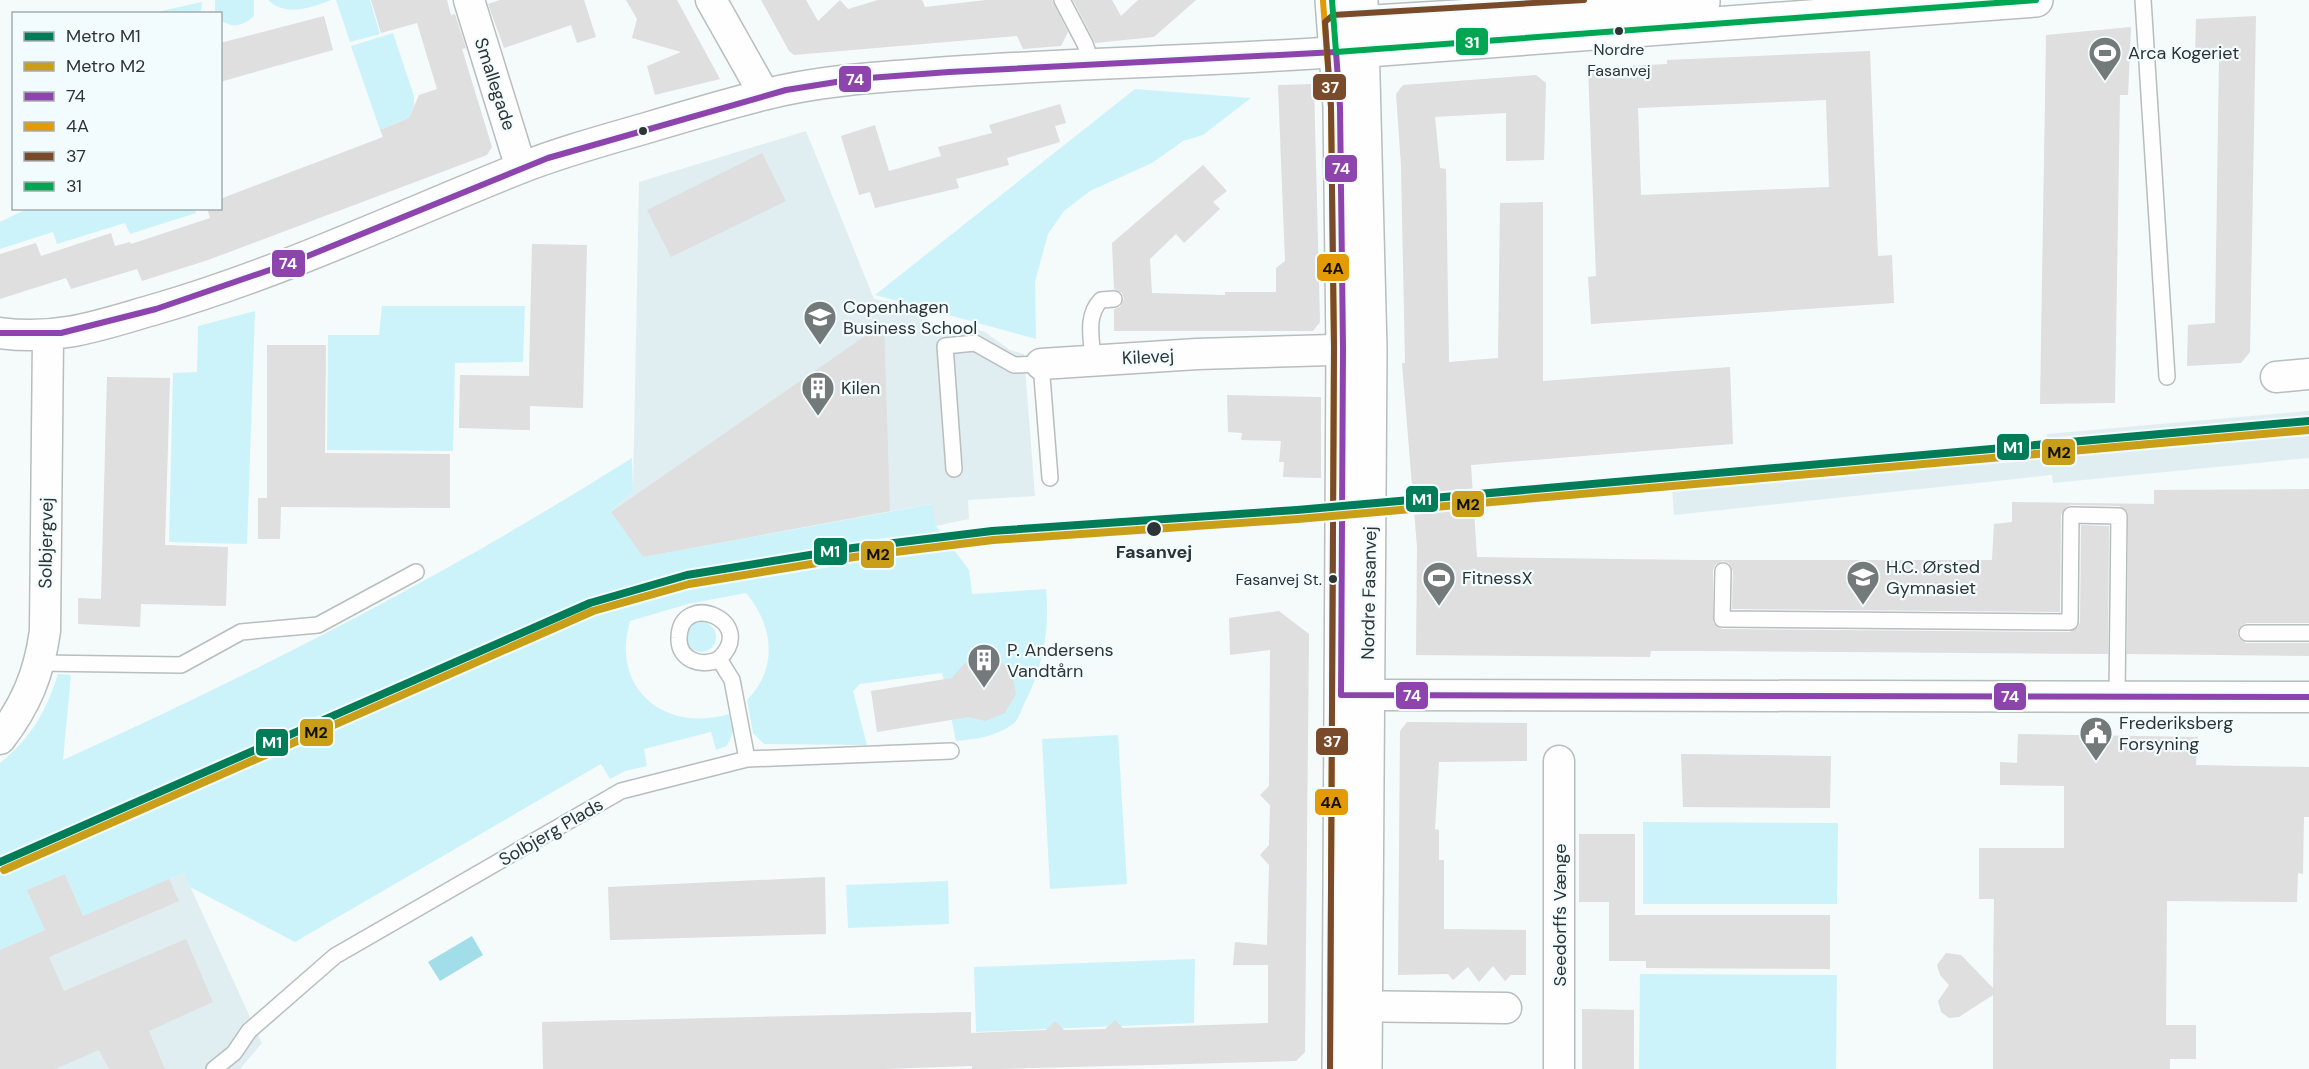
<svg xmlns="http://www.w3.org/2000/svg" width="2309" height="1069" font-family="'DM Sans',sans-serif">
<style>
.built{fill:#e1eef1}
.green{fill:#cdf3fa}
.water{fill:#a2dee9}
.building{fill:#dedfde;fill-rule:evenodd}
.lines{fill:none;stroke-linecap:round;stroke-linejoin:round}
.service-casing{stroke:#b8bdbd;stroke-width:18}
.minor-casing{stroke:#b8bdbd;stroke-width:33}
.tertiary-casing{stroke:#b8bdbd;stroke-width:36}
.service{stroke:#fefefe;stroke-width:15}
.minor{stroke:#fefefe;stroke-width:30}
.tertiary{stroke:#fefefe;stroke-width:33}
.bus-1-casing{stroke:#f2fcfe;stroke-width:10}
.bus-2-casing{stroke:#f2fcfe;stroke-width:10}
.bus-3-casing{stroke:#f2fcfe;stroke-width:10}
.bus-4-casing{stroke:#f2fcfe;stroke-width:10}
.bus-1{stroke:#8e44ad;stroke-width:6}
.bus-2{stroke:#e39a05;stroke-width:6}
.bus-3{stroke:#7a4b2a;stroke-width:6}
.bus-4{stroke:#00a651;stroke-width:6}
.metro-1-casing{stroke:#f2fcfe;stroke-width:12}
.metro-2-casing{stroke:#f2fcfe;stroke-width:12}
.metro-1{stroke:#007d58;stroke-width:8}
.metro-2{stroke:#c99e19;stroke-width:8}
.bus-dot{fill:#2e3334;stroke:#f2fcfe;stroke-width:2}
.labels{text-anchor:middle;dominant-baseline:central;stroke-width:4.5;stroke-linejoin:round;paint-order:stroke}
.bus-label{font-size:16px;fill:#2e3334;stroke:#f2fcfe}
.poi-label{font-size:18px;fill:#2e3334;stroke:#f2fcfe;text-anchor:start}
.street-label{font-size:18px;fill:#2e3334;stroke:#f2fcfe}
.stop-label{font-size:18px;font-weight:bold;fill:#2e3334;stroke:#f2fcfe}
.line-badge{stroke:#f2fcfe;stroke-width:2}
.badge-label{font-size:16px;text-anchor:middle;font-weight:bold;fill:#fff}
.pale-badge-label{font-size:16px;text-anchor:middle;font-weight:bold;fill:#111}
</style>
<rect width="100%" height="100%" fill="#f5fafb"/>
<!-- built -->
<path class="built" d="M806,131L874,299L907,305L916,309L929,322L974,328L985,332L1010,350L1024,354L1035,496L968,500L969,519L936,526L931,504L643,557L611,512L633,491L639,182Z
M2309,411V458L2053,483L2052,475L1674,515L1671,472L2047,438V434Z
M184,873L262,1043L240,1069H0V950L45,930L27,890L65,874L83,916Z"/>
<!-- green -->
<path class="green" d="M215,0H254V16C244,26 233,28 221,21L220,14L215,13Z
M268,0H331C311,8 286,17 268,0Z
M336,0H370L380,34L350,42Z
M202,2L201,13H152Z
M393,33L414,96V106L409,118L380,130L351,46Z
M1135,89L1251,98L1203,135L1183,141L1152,163L1090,191L1064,211L1048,234L1035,282L1036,339L875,295Z
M195,209L196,213L130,234L125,223L57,244L53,232L0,249V222L27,209Z
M382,306H525L523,362L455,363L453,451L327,450L328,335H379Z
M255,311L247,544L169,542L173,373L197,372L198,326Z
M632,458L633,491L611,512L643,557L932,504L936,526L969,570L972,594L1046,589C1050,629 1043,668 1024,704C1021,711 1018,720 1013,724C995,737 977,739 956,741L942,673L860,684L853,691L867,745L764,744L753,733L747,700C779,668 773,625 746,593L688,604L630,621C610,689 665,733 729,714L733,732L727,746L716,750L711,732L644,749L647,766L625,771L610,779L601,764L295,942L190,887L184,873L83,916L65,874L28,890L45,930L0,950V763C31,738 46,712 58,674L71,675L63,760C258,672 450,573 632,458Z
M686 637a15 15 0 1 1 30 0a15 15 0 1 1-30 0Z
M1118,735L1127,884L1050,889L1042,739Z
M1643,822L1838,823L1837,904H1643Z
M948,881L949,924L848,928L846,885Z
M1195,959L1194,1023L976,1032L974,967Z
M1640,974L1837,975L1836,1069H1639Z"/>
<!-- water -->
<path class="water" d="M472,936L483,955L440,981L428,962Z"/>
<!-- building -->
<path class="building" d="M371,0H447L451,15L455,14L466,48L462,49L492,147L487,155L208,260L142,281L137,269L71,289L66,278L0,299V254L36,243L41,256L111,233L115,246L130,242L131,244L210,218L207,208H220V199L383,137L380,130L409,118L419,95L437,89L417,23L381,33Z
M500,0H584L596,37L577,43L571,25L504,48L488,4Z
M626,0H677L720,79L655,95L647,66L681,52L632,38L637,19Z
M761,0H806L818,21L840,0L848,9L878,0H922L925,7L986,0H1052L1068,32L1061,46L1023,49L1017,36L794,55L789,51Z
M1073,0H1112L1121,16L1138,0H1196L1154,37L1095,43Z
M324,16L333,50L220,82V43Z
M2256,16L2250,352L2241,363L2187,366L2188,325L2215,323L2219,58L2195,57L2196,19Z
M2131,27L2128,95H2120L2115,403L2040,404L2046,35Z
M1870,51L1878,256L1892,255L1894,303L1591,324L1588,277L1596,276L1588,68L1667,64V60ZM1826,100L1829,187L1641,195L1638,108Z
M1536,75L1546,83L1544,160L1506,161V113L1435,117L1440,168L1446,169L1449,362L1498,358L1500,203L1543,202V381L1730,367L1733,444L1471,465L1477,557L1698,560H1992L1994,524L2012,522V502L2154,504V490L2309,489V623H2247L2242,625L2237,632L2239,638L2246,643H2309V656L2127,654L2128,512L2119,506L2071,505L2066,507L2061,515L2060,612L1732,609L1733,571L1729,563L1723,561L1715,565L1713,571V623L1722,629L2070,632L2078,627L2080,622L2081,525L2109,526L2108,654L1698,651H1651L1650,657L1416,655L1417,547L1402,363H1405L1401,165L1396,94L1403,85Z
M1314,84L1320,322L1313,331H1114V309L1120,307L1124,299L1122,293L1114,289L1112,243L1203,165L1227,191L1213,202L1220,209L1184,243L1176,234L1150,259L1152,293L1225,295V292H1276V268L1285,261L1278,85Z
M1060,104L1066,123L1055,126L1060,142L1007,158L1009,165L956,179L959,188L875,208L870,192L859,195L841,136L875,125L889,171L941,156L938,147L992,133L989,125Z
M762,153L786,201L671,257L647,210Z
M532,244L587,245L583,408L530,406V430L459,428L460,375L529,376Z
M884,323L890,511L643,557L611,512Z
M267,345H326L325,453L450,454V508L281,507L280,539H258V498H267Z
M107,377L170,378L165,545L228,547L226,606L141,604L140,627L78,624V598L101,599Z
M1227,395L1321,397V478L1283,477L1284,462H1279L1281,441L1241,440L1242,433L1228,432Z
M1279,611L1309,634L1305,1052L1296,1061L997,1069H972V1066L884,1069H543L542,1022L971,1012V1033L1046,1030L1055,1021L1064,1030L1105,1029L1115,1020L1123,1028L1268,1023V965H1233L1235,942L1267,945L1269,865L1260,855L1269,845L1270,805L1260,795L1269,786L1270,650L1230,655L1229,618Z
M985,657L1005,665L1012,673L1016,694L1005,713L985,721L969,717L877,732L871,691L952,678L964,664L974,659Z
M1407,722L1527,723V761L1439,762L1435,829L1439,830V860H1444V929L1526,930V975H1511L1505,981L1493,966L1479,982L1468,967L1453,980L1448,974L1398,975L1400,731Z
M2018,734L2198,737L2196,765L2309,767V817H2304L2303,874L2298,873L2297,902L2167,901L2166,1025H2196V1059H2170V1069H1993V995L1959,1017L1949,1018L1941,1012L1938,1001L1949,985L1940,975L1937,965L1946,953L1961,955L1993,988L1994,899H1979V848H2064V786L2000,785V762L2017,763Z
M1681,754L1831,756L1830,808L1683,807Z
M1579,834H1635V915H1830V969L1646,968V961H1609V902H1579Z
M65,874L83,916L169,879L179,901L49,957L64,991L186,939L213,1002L149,1031L165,1069H109L99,1050L55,1069H0V950L45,930L27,890Z
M825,877L826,934L610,940L608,887Z
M1582,1009L1634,1010V1069H1582Z"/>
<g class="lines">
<!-- service casing -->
<g class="service-casing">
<path id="service" d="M1062,0L1085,44L1092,64
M2143,0L2167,377
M1093,360C1092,340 1085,316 1101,300L1114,299
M954,469L945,346L975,343L1014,365L1041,364L1050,478
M1723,571L1722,619L2070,622L2071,515L2119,516L2117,696
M2247,633H2309
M719,659C702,668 678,660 679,638C680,589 759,621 719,659L732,680L747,759
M40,663L181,665L241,632L318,625L416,572
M214,1069L234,1053L249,1031L335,956L621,791L747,759L951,751"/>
</g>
<!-- minor casing -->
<g class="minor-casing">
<path id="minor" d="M469,0L521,168
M711,0L764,94
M0,333C59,341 100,325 156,309C280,273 398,217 518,169C558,153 601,141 643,129C683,117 723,105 763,95C824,79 886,77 949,72C1078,63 1207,61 1336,52
M1041,364L1197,354L1368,349
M2276,377L2309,374
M1367,695L2309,697
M0,739C26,705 39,674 45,631L48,337
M1559,761V1069
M1341,1006L1506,1008"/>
</g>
<!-- tertiary casing -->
<g class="tertiary-casing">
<path id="tertiary" d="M1332,0L1340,107L1343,348L1339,1069
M1361,0L1370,349L1365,1069
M1341,24L1703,2
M1341,52L2036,0"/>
</g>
<!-- service -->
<use href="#service" class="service"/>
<!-- minor -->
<use href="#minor" class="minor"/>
<!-- tertiary -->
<use href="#tertiary" class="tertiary"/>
<!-- bus-1 casing -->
<g class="bus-1-casing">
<path id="bus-1" d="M0,333H61L156,309L293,262L548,158L786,90L855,79L949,72L1336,52L1340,107L1343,348L1341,695L2309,697"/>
</g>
<!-- bus-2 casing -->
<g class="bus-2-casing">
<path id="bus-2" d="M1323,1L1331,107L1334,348L1330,1069"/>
</g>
<!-- bus-3 casing -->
<g class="bus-3-casing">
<path id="bus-3" d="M1330,1069L1334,348L1331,107L1325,22L1333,15L1584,0"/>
</g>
<!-- bus-4 casing -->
<g class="bus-4-casing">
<path id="bus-4" d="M1332,0L1336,52L2036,0"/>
</g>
<!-- bus-1 -->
<use href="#bus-1" class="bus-1"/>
<!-- bus-2 -->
<use href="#bus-2" class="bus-2"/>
<!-- bus-3 -->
<use href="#bus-3" class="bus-3"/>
<!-- bus-4 -->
<use href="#bus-4" class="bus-4"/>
<!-- metro-1 casing -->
<g class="metro-1-casing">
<path id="metro-1" d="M0,862L590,603L687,575L853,548L992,531L1297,510L2309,421"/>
</g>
<!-- metro-2 casing -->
<g class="metro-2-casing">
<path id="metro-2" d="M4,870L593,611L689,584L854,557L993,540L1298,519L2309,430"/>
</g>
<!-- metro-1 -->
<use href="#metro-1" class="metro-1"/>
<!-- metro-2 -->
<use href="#metro-2" class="metro-2"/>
</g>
<!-- icons -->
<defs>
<g id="stadium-pin" transform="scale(1.725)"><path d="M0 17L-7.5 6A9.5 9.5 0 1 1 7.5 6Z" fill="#74797a" stroke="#f2fcfe"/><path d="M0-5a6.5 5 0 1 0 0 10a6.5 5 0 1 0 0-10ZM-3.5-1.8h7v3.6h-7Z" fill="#fff"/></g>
<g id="university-pin" transform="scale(1.725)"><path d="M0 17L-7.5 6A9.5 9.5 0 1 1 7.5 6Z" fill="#74797a" stroke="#f2fcfe"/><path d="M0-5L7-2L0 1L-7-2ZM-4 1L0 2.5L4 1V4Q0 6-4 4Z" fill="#fff"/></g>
<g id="building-pin" transform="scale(1.725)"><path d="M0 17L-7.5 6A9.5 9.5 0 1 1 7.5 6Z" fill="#74797a" stroke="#f2fcfe"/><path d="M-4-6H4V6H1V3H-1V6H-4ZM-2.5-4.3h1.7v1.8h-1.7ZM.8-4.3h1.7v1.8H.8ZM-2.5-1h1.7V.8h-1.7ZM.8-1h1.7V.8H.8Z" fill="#fff"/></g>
<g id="civic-pin" transform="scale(1.725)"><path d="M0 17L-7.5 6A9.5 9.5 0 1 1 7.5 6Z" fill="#74797a" stroke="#f2fcfe"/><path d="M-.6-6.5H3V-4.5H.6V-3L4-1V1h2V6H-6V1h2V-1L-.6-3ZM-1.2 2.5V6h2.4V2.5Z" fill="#fff"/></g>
</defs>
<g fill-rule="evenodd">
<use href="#stadium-pin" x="2105" y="53"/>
<use href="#university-pin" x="820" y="317"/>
<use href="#building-pin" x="818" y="388"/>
<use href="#university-pin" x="1863" y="577"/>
<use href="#stadium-pin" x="1439" y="578"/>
<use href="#building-pin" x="984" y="660"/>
<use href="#civic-pin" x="2096" y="733"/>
</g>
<!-- markers -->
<g class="bus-dot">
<circle cx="1619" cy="31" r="5"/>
<circle cx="643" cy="131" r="5"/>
<circle cx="1154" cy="529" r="8"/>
<circle cx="1333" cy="579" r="5"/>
</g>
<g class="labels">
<!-- bus labels -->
<g class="bus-label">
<text x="1619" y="49">Nordre<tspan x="1619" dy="21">Fasanvej</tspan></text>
<text x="1322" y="579" text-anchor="end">Fasanvej St.</text>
</g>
<!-- poi labels -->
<g class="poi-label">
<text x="2128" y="53">Arca Kogeriet</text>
<text x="843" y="307">Copenhagen<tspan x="843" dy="21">Business School</tspan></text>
<text x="841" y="388">Kilen</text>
<text x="1886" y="567">H.C. Ørsted<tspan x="1886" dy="21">Gymnasiet</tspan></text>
<text x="1462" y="578">FitnessX</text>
<text x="1007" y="650">P. Andersens<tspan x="1007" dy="21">Vandtårn</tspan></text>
<text x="2119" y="723">Frederiksberg<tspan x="2119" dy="21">Forsyning</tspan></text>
</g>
<!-- street labels -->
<g class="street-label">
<text transform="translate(495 84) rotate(72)">Smallegade</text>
<text transform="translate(1148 357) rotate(-3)">Kilevej</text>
<text transform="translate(46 543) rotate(-89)">Solbjergvej</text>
<text transform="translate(1369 593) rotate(-89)">Nordre Fasanvej</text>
<text transform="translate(551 832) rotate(-30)">Solbjerg Plads</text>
<text transform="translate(1560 915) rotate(-90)">Seedorffs Vænge</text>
</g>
<!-- stop labels -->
<g class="stop-label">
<text x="1154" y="552">Fasanvej</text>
</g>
</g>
<g class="line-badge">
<rect x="1455" y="27" width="34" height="29" rx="6" fill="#00a651"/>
<rect x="838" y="65" width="34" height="28" rx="6" fill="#8e44ad"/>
<rect x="1312" y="73" width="35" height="28" rx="6" fill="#7a4b2a"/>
<rect x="1324" y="154" width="34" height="29" rx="6" fill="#8e44ad"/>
<rect x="271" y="249" width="35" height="29" rx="6" fill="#8e44ad"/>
<rect x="1316" y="253" width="34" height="29" rx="6" fill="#e39a05"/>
<rect x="1996" y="433" width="34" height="28" rx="6" fill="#007d58"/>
<rect x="2041" y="438" width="35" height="28" rx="6" fill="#c99e19"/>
<rect x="1405" y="485" width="34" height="28" rx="6" fill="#007d58"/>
<rect x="1451" y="490" width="34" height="28" rx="6" fill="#c99e19"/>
<rect x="813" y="537" width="35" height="29" rx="6" fill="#007d58"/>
<rect x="860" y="540" width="35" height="29" rx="6" fill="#c99e19"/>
<rect x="1395" y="681" width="34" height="29" rx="6" fill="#8e44ad"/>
<rect x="1993" y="682" width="34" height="29" rx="6" fill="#8e44ad"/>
<rect x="299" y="718" width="35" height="29" rx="6" fill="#c99e19"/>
<rect x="1315" y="727" width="34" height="29" rx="6" fill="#7a4b2a"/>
<rect x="255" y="728" width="34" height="29" rx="6" fill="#007d58"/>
<rect x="1314" y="788" width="35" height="28" rx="6" fill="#e39a05"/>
</g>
<g class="badge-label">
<text x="1472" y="48">31</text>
<text x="855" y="85">74</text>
<text x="1330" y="93">37</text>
<text x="1341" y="174">74</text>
<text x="288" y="269">74</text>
<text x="2013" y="453">M1</text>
<text x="1422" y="505">M1</text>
<text x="830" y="557">M1</text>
<text x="1412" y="701">74</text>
<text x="2010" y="702">74</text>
<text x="1332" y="747">37</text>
<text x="272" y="748">M1</text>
</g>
<g class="pale-badge-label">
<text x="1333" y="274">4A</text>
<text x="2059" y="458">M2</text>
<text x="1468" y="510">M2</text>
<text x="878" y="560">M2</text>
<text x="316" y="738">M2</text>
<text x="1331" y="808">4A</text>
</g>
<!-- legend -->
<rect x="12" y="12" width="210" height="198" fill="#f2fcfe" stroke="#a4acad" stroke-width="1.5"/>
<rect x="24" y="32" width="30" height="9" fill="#007d58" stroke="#a4acad" stroke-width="1.5"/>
<text x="66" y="42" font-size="18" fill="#2e3334">Metro M1</text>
<rect x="24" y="62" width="30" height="9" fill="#c99e19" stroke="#a4acad" stroke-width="1.5"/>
<text x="66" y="72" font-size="18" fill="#2e3334">Metro M2</text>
<rect x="24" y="92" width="30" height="9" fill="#8e44ad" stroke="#a4acad" stroke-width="1.5"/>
<text x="66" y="102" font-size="18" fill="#2e3334">74</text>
<rect x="24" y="122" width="30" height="9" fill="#e39a05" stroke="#a4acad" stroke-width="1.5"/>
<text x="66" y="132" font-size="18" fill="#2e3334">4A</text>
<rect x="24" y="152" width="30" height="9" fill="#7a4b2a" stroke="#a4acad" stroke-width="1.5"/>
<text x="66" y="162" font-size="18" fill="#2e3334">37</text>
<rect x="24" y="182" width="30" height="9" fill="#00a651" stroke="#a4acad" stroke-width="1.5"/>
<text x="66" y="192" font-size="18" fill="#2e3334">31</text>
</svg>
